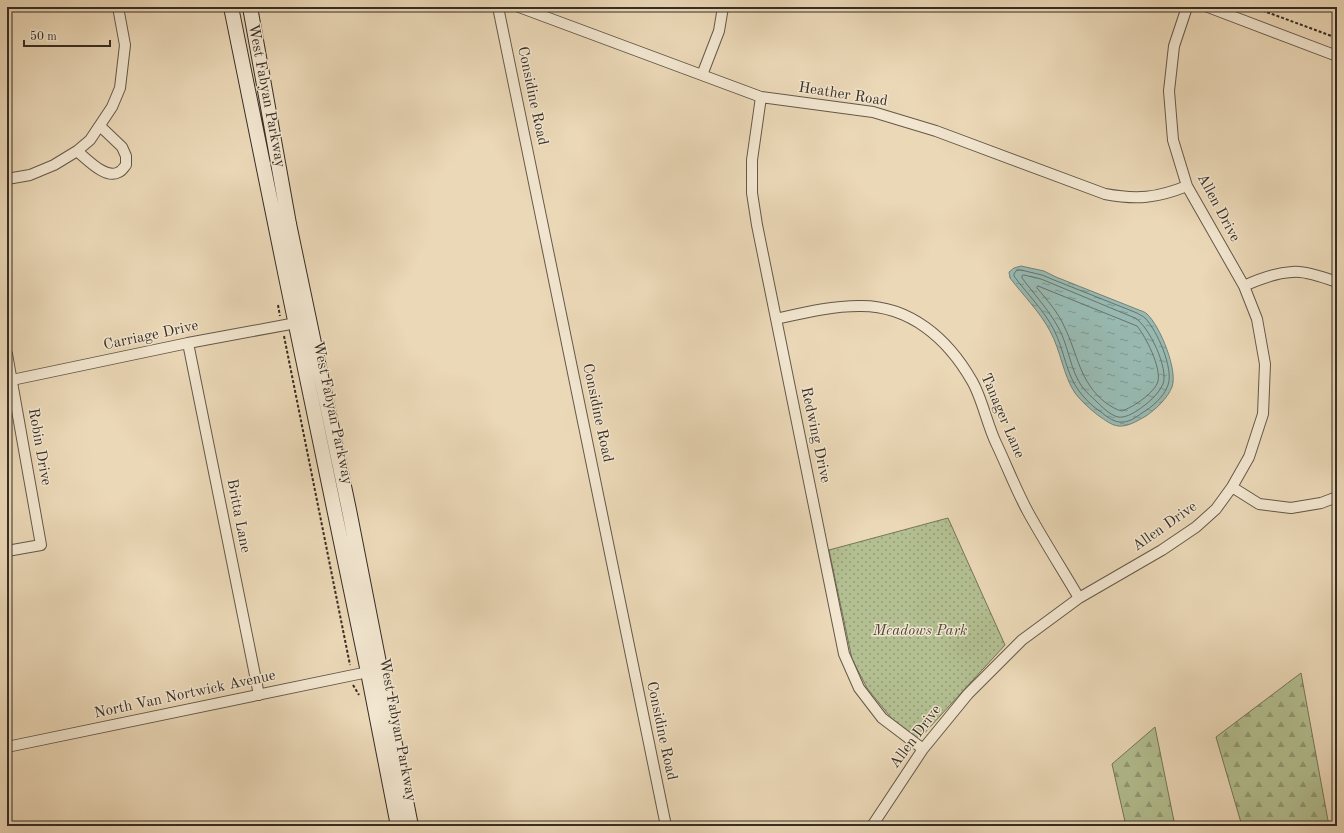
<svg xmlns="http://www.w3.org/2000/svg" width="1344" height="833" font-family="'Old Standard TT',serif">
<style>
.forest{fill:url(#forest-firs);stroke:#75765a}
.park{fill:url(#park-dots);stroke:#75765a}
.water{fill:url(#water-ripples);stroke:#718179}
.lines{fill:none;stroke-linecap:round;stroke-linejoin:round}
.shore{stroke:#68736a;stroke-width:1}
.minor-casing{stroke:#645849;stroke-width:12}
.secondary-casing{stroke:#372d24;stroke-width:16}
.path{stroke:#372d24;stroke-width:2;stroke-dasharray:3 2;stroke-linecap:butt}
.minor{stroke:#f2e6d0;stroke-width:10}
.secondary{stroke:#f2e6d0;stroke-width:14}
.labels{text-anchor:middle;dominant-baseline:central;stroke-width:3;stroke-linejoin:round;paint-order:stroke}
.street-label{font-size:15px;fill:#372d24;stroke:#f2e6d0}
.park-label{font-size:15px;font-style:italic;fill:#504a3a;stroke:#f2e6d0}
</style>
<defs>
<pattern id="forest-firs" width="22" height="20" patternUnits="userSpaceOnUse"><rect width="22" height="20" fill="#b3bf91"/><path d="M5 1l3.5 6h-7zM16 11l3.5 6h-7z" fill="#929c76"/></pattern>
<pattern id="park-dots" width="8" height="8" patternUnits="userSpaceOnUse"><rect width="8" height="8" fill="#b3bf91"/><path d="M2 2h.1M6 6h.1" fill="none" stroke="#929c76" stroke-width="1.8" stroke-linecap="round"/></pattern>
<pattern id="water-ripples" width="26" height="14" patternUnits="userSpaceOnUse"><rect width="26" height="14" fill="#98b9b1"/><path d="M2 4q2-2 4 0t4 0M15 11q2-2 4 0t4 0" fill="none" stroke="#7d9790"/></pattern>
</defs>
<rect width="100%" height="100%" fill="#ebd8b7"/>
<filter id="stains"><feTurbulence type="fractalNoise" baseFrequency=".005" numOctaves="4"/><feColorMatrix values="0 0 0 0 .2 0 0 0 0 .09 0 0 0 0 .02 0 0 0 .5 -.17"/></filter>
<radialGradient id="worn" r=".72"><stop offset=".6" stop-color="#630" stop-opacity="0"/><stop offset="1" stop-color="#630" stop-opacity=".3"/></radialGradient>
<!-- forest -->
<path class="forest" d="M1301,673L1329,826H1242L1216,737Z
M1155,727L1175,826H1126L1112,764Z"/>
<!-- park -->
<path class="park" d="M948,518L1005,645L919,739L892,719L867,688L852,659L829,550Z"/>
<!-- water -->
<path class="water" d="M1021,266L1044,271L1056,277L1139,310C1142,311 1145,312 1147,314C1160,326 1178,370 1172,387C1167,399 1156,409 1146,416C1137,421 1128,427 1118,426C1111,425 1105,420 1099,416C1091,410 1081,401 1075,393C1063,375 1061,351 1050,331C1040,312 1023,295 1010,278L1009,272L1014,268Z"/>
<g class="lines">
<!-- shore -->
<path class="shore" d="M1021,270L1042,275L1054,280L1137,313C1140,315 1143,316 1145,318C1157,330 1174,369 1168,385C1164,397 1152,407 1142,413C1135,418 1128,423 1119,422C1112,421 1106,416 1101,412C1093,407 1085,399 1079,391C1066,374 1064,349 1054,330C1044,310 1027,294 1014,276V274L1016,271Z
M1024,275L1041,279L1135,318C1149,326 1169,369 1163,384C1158,395 1147,404 1138,410C1132,414 1125,418 1118,417C1110,415 1102,407 1096,401C1092,397 1087,393 1083,388C1070,371 1069,346 1058,327C1048,309 1034,294 1022,278V276Z
M1038,286L1137,326C1146,337 1161,367 1158,381C1155,393 1133,407 1122,411C1116,410 1111,406 1106,403C1079,382 1078,354 1064,326C1058,312 1047,300 1037,288Z"/>
<!-- minor casing -->
<g class="minor-casing">
<path id="minor" d="M498,7L666,826
M519,7L761,97L873,112L936,131L1105,194C1137,200 1157,198 1187,186
M1208,7L1337,56
M702,75L719,31L723,7
M761,97L752,160V193L757,225L844,654L859,688L882,718L923,749
M77,151C87,159 106,180 119,172C122,171 124,167 126,165V156L122,147L100,126
M7,179L30,175L54,165L77,151L90,140L112,107L120,88L125,45L118,7
M1244,286C1259,279 1275,273 1292,272C1303,270 1326,278 1337,282
M776,319C803,313 831,306 859,306C910,305 948,339 972,381C982,398 987,424 996,443C1007,466 1016,490 1028,512C1044,541 1062,569 1079,598
M188,343L259,695
M7,354L41,545L7,551
M12,380L188,343L296,323
M1232,487L1259,504L1291,508L1321,503L1337,497
M7,747L368,672
M872,826L923,749L968,694L1022,640L1079,598L1162,550L1196,527L1216,509L1232,487L1249,457L1263,414L1265,364L1257,319L1244,286L1187,186L1173,140L1169,91L1174,46L1187,7"/>
</g>
<!-- secondary casing -->
<g class="secondary-casing">
<path id="secondary" d="M231,7L286,277L368,672L398,826
M250,7L289,224L349,510L411,826"/>
</g>
<!-- path -->
<path class="path" d="M1253,7L1337,38
M278,305L280,316
M284,336L350,665
M353,685L359,695"/>
<!-- minor -->
<use href="#minor" class="minor"/>
<!-- secondary -->
<use href="#secondary" class="secondary"/>
</g>
<g class="labels">
<!-- street labels -->
<g class="street-label">
<text transform="translate(843 95) rotate(9)">Heather Road</text>
<text transform="translate(266 96) rotate(79)">West Fabyan Parkway</text>
<text transform="translate(532 96) rotate(78)">Considine Road</text>
<text transform="translate(1218 208) rotate(62)">Allen Drive</text>
<text transform="translate(151 336) rotate(-12)">Carriage Drive</text>
<text transform="translate(332 413) rotate(78)">West Fabyan Parkway</text>
<text transform="translate(597 413) rotate(78)">Considine Road</text>
<text transform="translate(1002 416) rotate(67)">Tanager Lane</text>
<text transform="translate(815 435) rotate(78)">Redwing Drive</text>
<text transform="translate(39 447) rotate(80)">Robin Drive</text>
<text transform="translate(238 516) rotate(79)">Britta Lane</text>
<text transform="translate(1165 527) rotate(-35)">Allen Drive</text>
<text transform="translate(185 695) rotate(-12)">North Van Nortwick Avenue</text>
<text transform="translate(397 730) rotate(79)">West Fabyan Parkway</text>
<text transform="translate(661 731) rotate(78)">Considine Road</text>
<text transform="translate(916 737) rotate(-53)">Allen Drive</text>
</g>
<!-- park labels -->
<g class="park-label">
<text x="920" y="631">Meadows Park</text>
</g>
</g>
<!-- margin -->
<rect width="1344" height="833" fill="none" stroke="#ebd8b7" stroke-width="24"/>
<rect x="8" y="8" width="1328" height="817" fill="none" stroke="#372d24" stroke-width="2"/>
<rect x="12" y="12" width="1320" height="809" fill="none" stroke="#372d24"/>
<!-- scale -->
<path d="M24 40v6h86v-6" fill="none" stroke="#372d24" stroke-width="2"/>
<text x="30" y="40" font-size="12" fill="#372d24" stroke="#f2e6d0" stroke-width="3" paint-order="stroke">50 m</text>
<rect width="100%" height="100%" filter="url(#stains)"/>
<rect width="100%" height="100%" fill="url(#worn)"/>
</svg>
